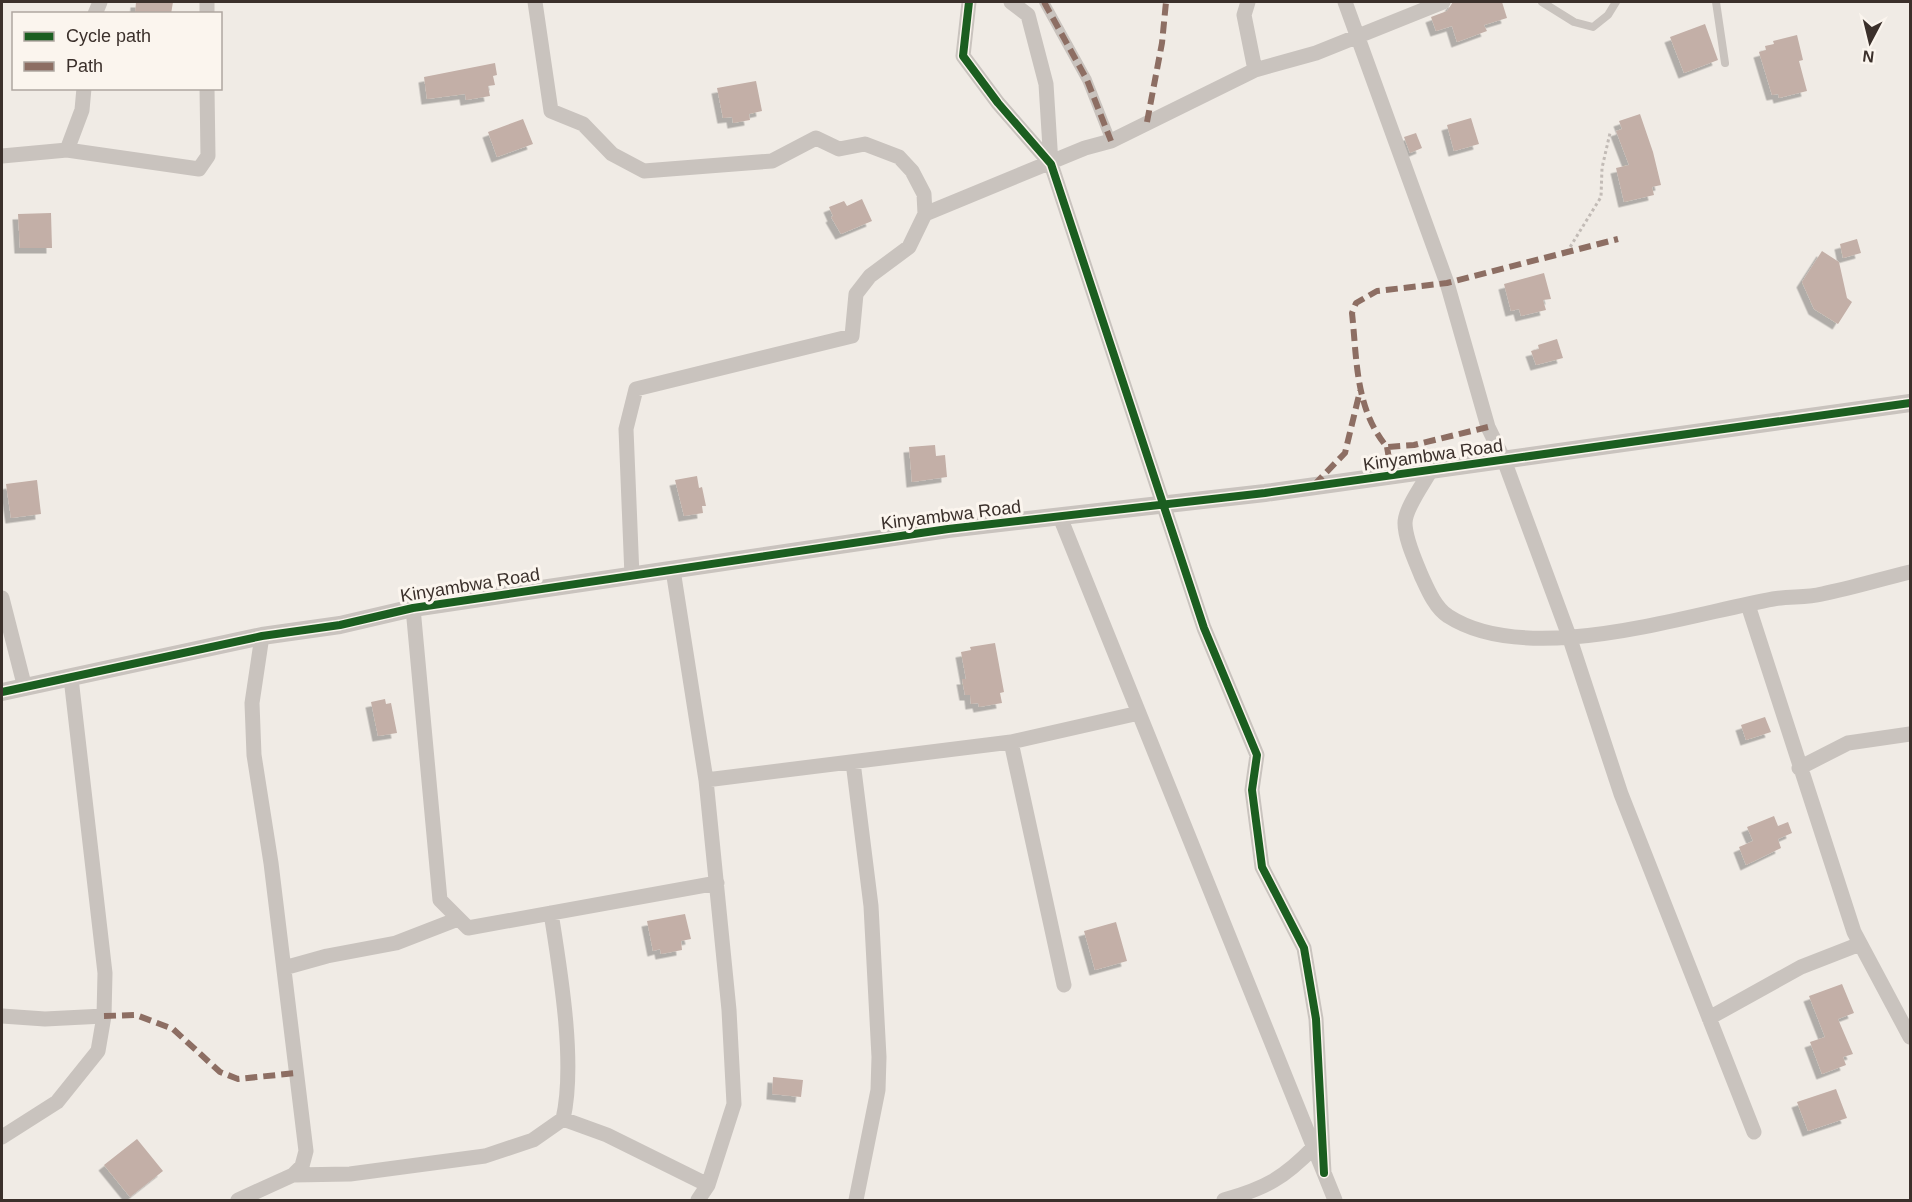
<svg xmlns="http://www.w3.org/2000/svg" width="1912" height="1202" font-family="Helvetica,sans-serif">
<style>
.building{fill:#c3afa7;filter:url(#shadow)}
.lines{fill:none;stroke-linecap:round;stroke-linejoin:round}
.path{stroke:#c2bbb6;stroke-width:3;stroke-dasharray:3 3;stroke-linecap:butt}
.service{stroke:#c9c3be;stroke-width:8}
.pedestrian{stroke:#c9c3be;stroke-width:10}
.minor{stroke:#c9c3be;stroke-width:15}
.tertiary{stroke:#c9c3be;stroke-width:18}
.quiet{stroke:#8d6e63;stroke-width:6;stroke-dasharray:12 6;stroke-linecap:butt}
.cycleway-casing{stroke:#fbf5ee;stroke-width:11}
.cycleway{stroke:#1b5e20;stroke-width:8}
.labels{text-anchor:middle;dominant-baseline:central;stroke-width:6;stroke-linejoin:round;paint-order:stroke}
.street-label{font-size:18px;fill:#3b302b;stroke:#fbf5ee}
</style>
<defs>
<filter id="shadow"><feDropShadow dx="-5.5" dy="5.5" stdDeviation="0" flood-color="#0004"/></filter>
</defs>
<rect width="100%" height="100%" fill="#f0ebe5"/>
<!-- building -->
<path class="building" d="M136,2H173L171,14H135Z
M1453,2H1502L1507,18L1484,25L1487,31L1457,42L1452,26L1436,31L1431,17L1447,11Z
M1705,24L1718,60L1684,73L1670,37Z
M1797,35L1803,60L1799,61L1807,91L1779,98L1778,94L1772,95L1759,52L1766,50L1765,46L1774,44L1773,41Z
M495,63L497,75L493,76L495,85L488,86L490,96L466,100L465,94L427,99L424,77Z
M756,81L762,111L749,114L750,120L733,123L732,117L723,118L717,88Z
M1640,114L1653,152L1661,185L1652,187L1654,195L1624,202L1616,168L1629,165L1616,131L1622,129L1619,121Z
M1471,118L1479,144L1454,151L1447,125Z
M523,119L533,144L497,157L488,132Z
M1416,133L1422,148L1410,153L1404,137Z
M862,199L872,221L841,234L831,217L833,216L829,207L844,201L847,206Z
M51,213L52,248H20L18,214Z
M1857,239L1861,253L1843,258L1840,244Z
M1822,251L1839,262L1847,298L1852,302L1838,324L1814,309L1802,282Z
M1544,273L1551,299L1543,300L1546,310L1521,316L1519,309L1511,311L1504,284Z
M1557,339L1563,358L1536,365L1531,351L1539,349L1538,345Z
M935,445L936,456L945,455L947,477L912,482L909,447Z
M697,476L699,488L702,487L706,506H702L703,513L684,516L675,480Z
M37,480L41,514L11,518L6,484Z
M995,643L1004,692L1000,693L1002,703L979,707L978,703L971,704L970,695H965L962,679H966L961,652L971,650L970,647Z
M385,699L386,704L391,703L397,733L378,736L371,702Z
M1765,717L1771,732L1746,740L1741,725Z
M1774,816L1778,826L1788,822L1792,833L1778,839L1781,848L1746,865L1739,847L1753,841L1747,827Z
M685,914L691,939L681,941L682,950L661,954L660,949L653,951L647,921Z
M1116,922L1127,961L1095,970L1084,931Z
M1842,984L1854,1013L1838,1019L1853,1054L1843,1057L1846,1065L1822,1074L1810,1042L1825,1037L1809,996Z
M773,1077L803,1080L801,1097L772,1094Z
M1836,1089L1847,1118L1808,1131L1797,1102Z
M137,1139L163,1171L130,1197L104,1165Z"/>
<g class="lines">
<!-- path -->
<path class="path" d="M1567,252L1601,197L1602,168L1610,133"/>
<!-- service -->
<path class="service" d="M1542,2L1574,22L1593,27L1608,15L1616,2
M1716,2L1725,63"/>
<!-- pedestrian -->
<path class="pedestrian" d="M1044,2L1087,80L1111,141"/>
<!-- minor -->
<path class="minor" d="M535,2L551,111L583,124L612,154L644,171L772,161L816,138L839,149L865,144L899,157L912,171L924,194L925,214
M969,2L963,56L998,103L1051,164L1204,628L1257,755L1252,790L1262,867L1304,948L1316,1019L1324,1173
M1011,2L1028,15L1046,84L1051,164
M1248,2L1244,15L1255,70
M1345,2L1447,283L1488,427L1504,460L1569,636L1621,794L1754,1132
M95,14L100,2
M207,14V2
M67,150L82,110L84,88
M2,156L67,150L199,169L208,156L207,88
M1431,470C1424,483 1405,508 1405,523C1405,539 1415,560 1421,575C1427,588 1435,608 1448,616C1528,668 1685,615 1773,599C1789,596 1806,598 1822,594C1852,588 1881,579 1910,572
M1060,517L1335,1200
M673,570L706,780
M632,576L626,429L636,389L852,336L856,294L870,276L909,247L925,214L1085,148L1111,141L1255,70L1316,53L1443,2
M2,598L25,688
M1748,605L1854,932L1910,1037
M413,608L440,900L468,928L717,883
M853,762L871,906L879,1057L878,1090L856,1200
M1799,768L1848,743L1910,734
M284,968L327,956L396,943L458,919
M1064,985L1011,742L1139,713
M2,1016L45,1019L104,1016
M1709,1018L1801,967L1860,944
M563,1119L607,1135L708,1185
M2,1137L57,1102L98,1051L104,1016L105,973L71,678
M293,1175L350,1174L485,1156L533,1140L563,1119C576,1063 560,970 551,913
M238,1200L293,1175L302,1166L306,1151L271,863L254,755L252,703L262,636
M698,1200L708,1185L734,1104L729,1010L706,780L1011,742
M1224,1200C1266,1188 1284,1178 1314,1147"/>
<!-- tertiary -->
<path class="tertiary" d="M2,692L262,636L340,625L413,608L948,529L1265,493L1910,403"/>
<!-- quiet -->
<path class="quiet" d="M1044,2L1087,80L1111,141
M1147,122L1162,43L1166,2
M1488,427L1414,445L1387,447C1355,409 1357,359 1352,313L1356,303L1377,291L1447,283L1618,239
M1387,447L1392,476
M1314,485L1345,453L1360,391
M104,1016L136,1015L173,1029L220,1072L238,1079L296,1073"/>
<!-- cycleway casing -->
<g class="cycleway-casing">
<path id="cycleway" d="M969,2L963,56L998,103L1051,164L1204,628L1257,755L1252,790L1262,867L1304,948L1316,1019L1324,1173
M2,692L262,636L340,625L413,608L948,529L1265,493L1910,403"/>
</g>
<!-- cycleway -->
<use href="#cycleway" class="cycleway"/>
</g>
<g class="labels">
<!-- street labels -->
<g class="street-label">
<text transform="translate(1433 455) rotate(-8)">Kinyambwa Road</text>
<text transform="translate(951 515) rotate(-7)">Kinyambwa Road</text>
<text transform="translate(470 585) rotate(-9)">Kinyambwa Road</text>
</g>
</g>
<!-- border -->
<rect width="1912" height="1202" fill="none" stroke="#3b302b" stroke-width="6"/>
<!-- legend -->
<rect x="12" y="12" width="210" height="78" fill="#fbf5ee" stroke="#aea6a0" stroke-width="1.5"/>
<rect x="24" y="32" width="30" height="9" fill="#1b5e20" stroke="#aea6a0" stroke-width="1.5"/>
<text x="66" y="42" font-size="18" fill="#3b302b">Cycle path</text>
<rect x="24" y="62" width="30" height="9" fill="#8d6e63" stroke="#aea6a0" stroke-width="1.5"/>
<text x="66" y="72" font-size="18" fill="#3b302b">Path</text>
<!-- north arrow -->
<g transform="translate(1870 42) rotate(187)" stroke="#fbf5ee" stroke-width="4.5" paint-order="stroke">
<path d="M0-4.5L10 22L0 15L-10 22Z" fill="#3b302b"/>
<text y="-9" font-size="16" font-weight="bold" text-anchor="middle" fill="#3b302b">N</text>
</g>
</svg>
